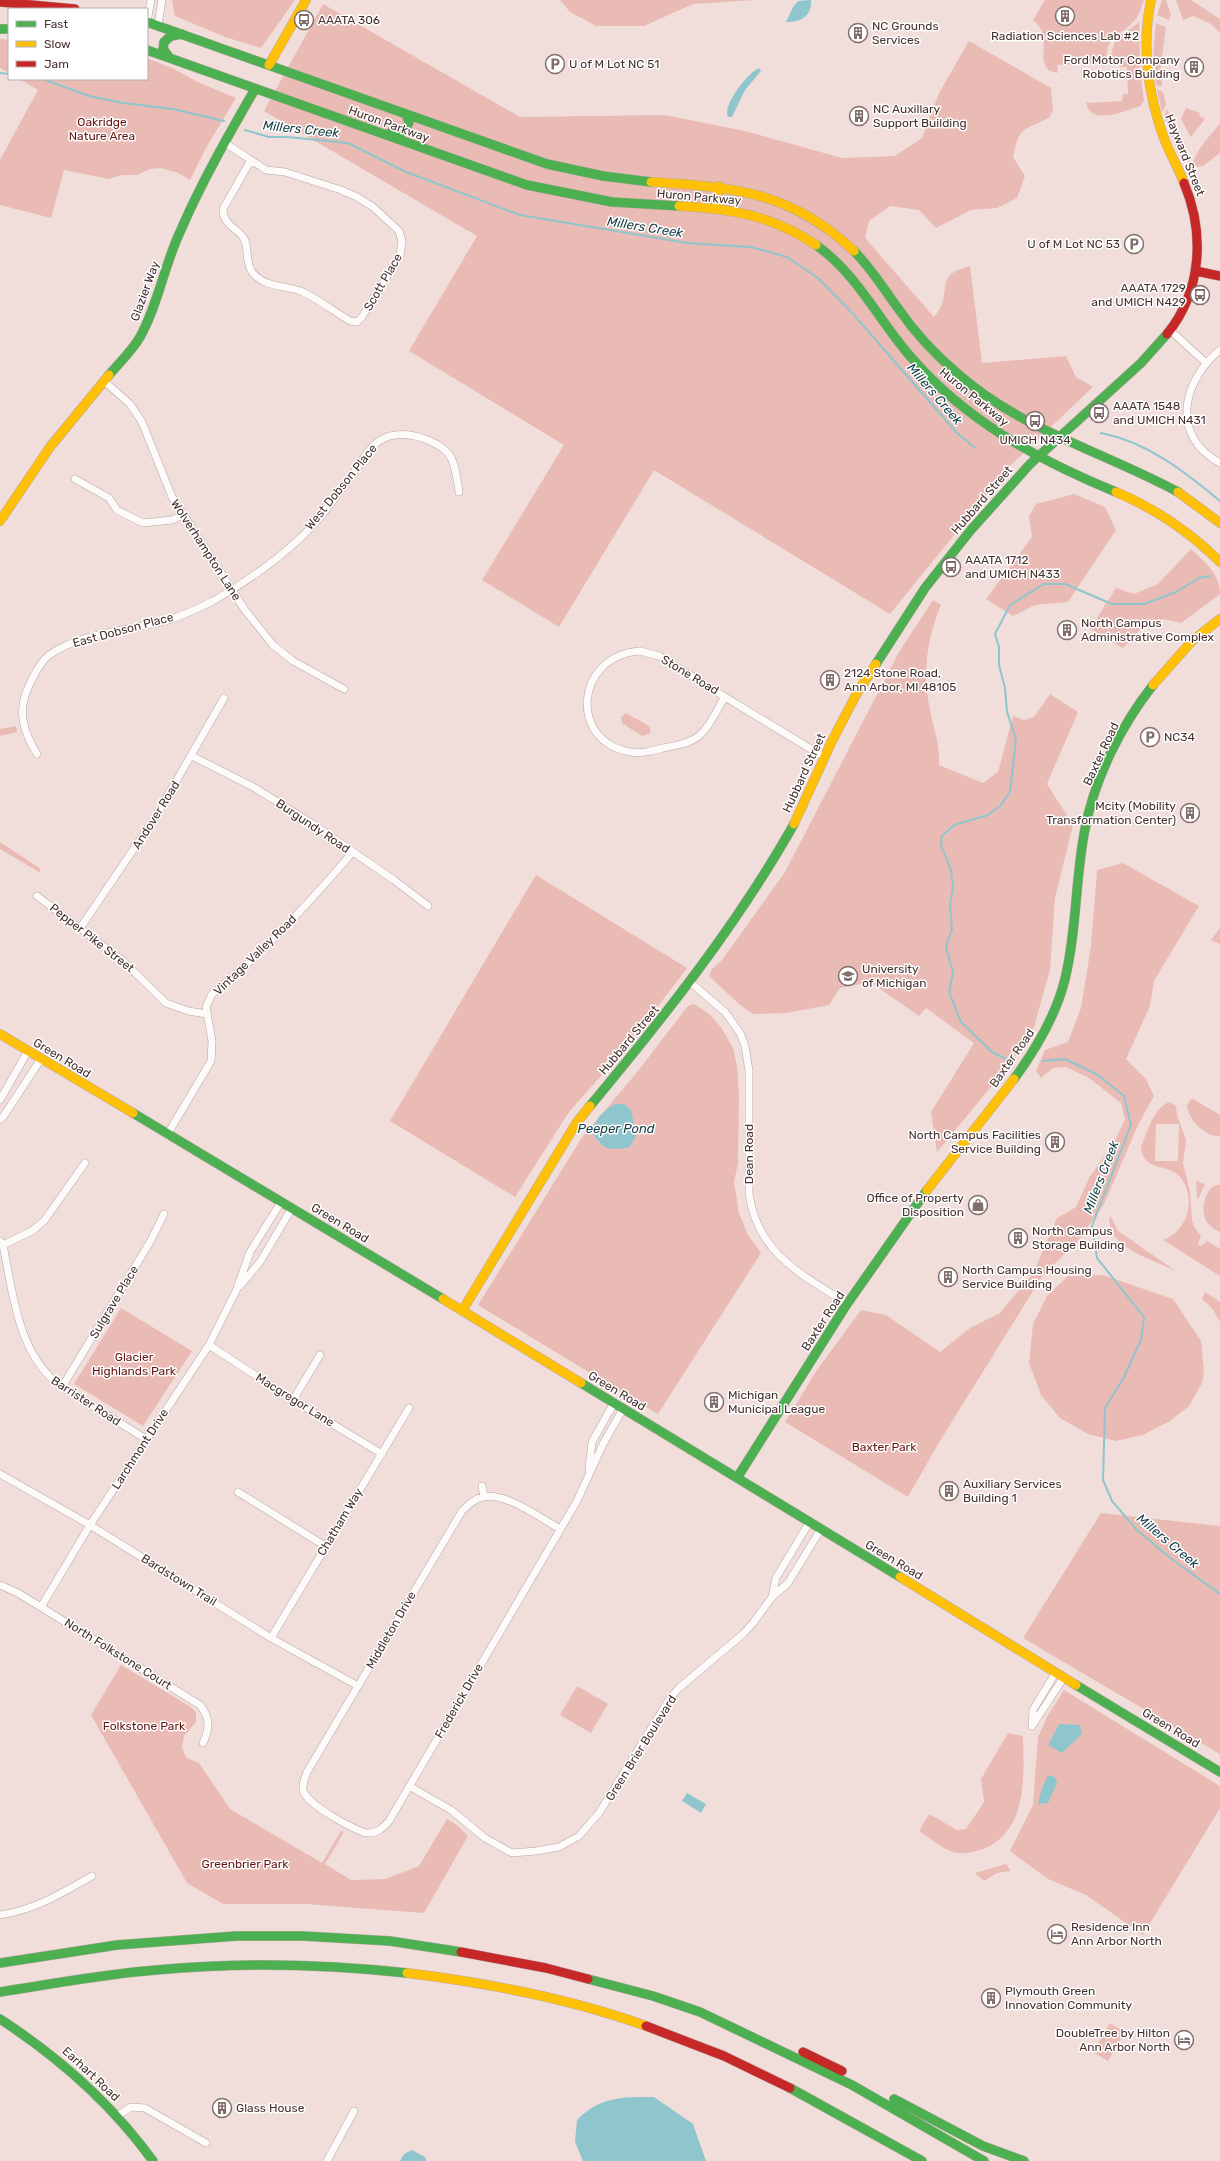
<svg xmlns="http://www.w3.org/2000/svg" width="1220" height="2161" font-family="Rubik,sans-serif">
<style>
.green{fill:#e9bbb4;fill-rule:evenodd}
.water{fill:#8fc6ce}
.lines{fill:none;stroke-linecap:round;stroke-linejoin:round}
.stream{stroke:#8fc6ce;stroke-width:2}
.street-casing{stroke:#b8a6a4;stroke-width:8}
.fast-casing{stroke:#b8a6a4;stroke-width:10}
.slow-casing{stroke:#b8a6a4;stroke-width:10}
.jam-casing{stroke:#b8a6a4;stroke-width:10}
.street{stroke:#fdfafa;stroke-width:7}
.fast{stroke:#4caf50;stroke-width:9}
.slow{stroke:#ffc107;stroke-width:9}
.jam{stroke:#c62828;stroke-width:9}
.labels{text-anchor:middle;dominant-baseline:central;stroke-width:3;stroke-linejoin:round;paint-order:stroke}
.poi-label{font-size:12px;fill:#46312e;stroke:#fff;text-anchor:start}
.park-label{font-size:12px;fill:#671511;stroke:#fff}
.street-label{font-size:12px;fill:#46312e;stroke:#fff}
.water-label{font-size:13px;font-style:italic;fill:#184147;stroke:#fff}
</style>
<rect width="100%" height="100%" fill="#f1dedb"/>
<!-- green -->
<path class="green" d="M172,0H295L261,48L225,37L175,16Z
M560,0H754L693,4L644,26H596L570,12Z
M1045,0H1144C1141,7 1140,14 1135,20C1119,39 1107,31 1106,63L1057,65L1058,73L1050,71C1034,59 1055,37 1033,20Z
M1162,0H1166L1171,14L1169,20L1157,15Z
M1176,0H1191L1220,19V33L1211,24L1193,16L1183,20Z
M323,4L520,117L665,115L745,131L842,158L895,156L922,138L939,93L969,41L1051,88L1053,109L1049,118C1023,130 1019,127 1013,157L1025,176L1017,198L997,208L971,210L936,228L919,210L890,206L869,221L865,238L934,317C956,293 930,276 970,266L982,363L1066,356L1076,377L1093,387L1011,465L890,614L654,470L559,627L482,580L564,445L409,351L477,236L264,111Z
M1156,21L1157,24L1166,27L1161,64L1162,87L1156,85L1153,58Z
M1139,22L1140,70L1144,102L1141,104V106C1126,110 1091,127 1086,103L1122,101L1123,94H1128L1127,67H1120V62H1112V59H1110L1115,40Z
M0,39L9,40V73L0,68Z
M147,58L172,68L200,83L236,98L206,148L190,180L178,173L161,168L150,169L137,175H122L109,179L64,170L51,218L0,205V160L38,90L19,79H147Z
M1157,89L1163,92L1166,104L1162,113Z
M1186,108L1200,113L1199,116L1205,119L1191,137L1181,119Z
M1167,109L1186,146L1180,156L1164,117Z
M1220,123V153L1203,166L1196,167L1193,162C1200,144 1210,137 1220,123Z
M1074,494L1105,507L1116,530L1068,602L1035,605L1013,616L986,599L1032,537L1029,516L1036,504Z
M1191,549C1205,563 1220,573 1220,594L1181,623L1163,619L1140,630L1123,648L1090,629L1116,588L1134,594L1158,584Z
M933,600L941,605C927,639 922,673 930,710C934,732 940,742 939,765L983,783L998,772L1013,716L1024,720L1034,717L1050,694L1078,712L1047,784L1073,825L1055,898L1050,970L1034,1027L1010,1064L937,1152L931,1112L974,1043L926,1008L919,1016L870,982L840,988L829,1005L786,1013L753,1014L740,1005L709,976L712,969L722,960L785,872L899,652Z
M626,713L649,726L651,732L649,734L642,736L622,723L621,717Z
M16,726L17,732L0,736V729Z
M0,842L41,869L39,872L0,849Z
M1123,863L1199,906L1154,981L1150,1006L1126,1059L1146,1079L1154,1096L1139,1123L1104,1204L1079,1240L1043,1275L938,1444L908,1497L785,1422L817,1370L861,1310L886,1315L940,1352L970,1328L1000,1313L1034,1272L1057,1218L1076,1207L1090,1176L1111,1148L1125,1120L1121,1103L1089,1078L1066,1067L1053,1068L1041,1078L1036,1071L1045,1050L1068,1042L1081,1008L1091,946L1097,870Z
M536,875L687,968L630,1043L569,1112L515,1197L390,1121Z
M1220,928V944L1211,940Z
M692,1004L696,1005L709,1014L721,1027L733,1048L737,1067L739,1094L738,1163L734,1182L739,1213L748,1235L761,1253L658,1414L478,1305L581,1139L638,1071L687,1007ZM615,1104L636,1136L630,1147L599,1143L592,1132C594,1120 604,1110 615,1104Z
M1193,1099L1220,1115V1136C1206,1138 1188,1119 1187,1106L1190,1100Z
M1170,1102L1176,1106L1177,1115L1186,1140L1183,1163L1190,1192L1192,1221L1195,1228L1201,1236L1198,1244L1201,1246L1207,1241L1220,1249V1276L1163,1240C1188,1231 1197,1198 1180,1177C1172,1167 1156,1169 1147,1161C1143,1157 1141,1152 1141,1147C1147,1133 1154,1106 1170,1102ZM1156,1124H1179L1178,1161H1155Z
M1196,1181L1205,1184L1198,1199H1197Z
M1216,1185H1220V1232C1216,1230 1210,1227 1207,1222C1200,1212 1204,1190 1216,1185Z
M1110,1215L1118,1231L1176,1271C1154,1260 1103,1247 1110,1215Z
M1103,1275L1173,1299L1201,1341L1204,1371L1202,1383L1189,1406L1170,1421L1143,1435L1116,1441L1088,1434L1060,1418L1041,1395L1029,1363L1033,1324L1047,1296L1068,1276Z
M1205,1292L1220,1302V1322L1212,1308L1202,1299Z
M121,1308L192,1351L143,1426L74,1384Z
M1101,1513L1220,1526V1754L1023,1638Z
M121,1665L191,1707L196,1712V1722L184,1736L182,1747L184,1753L187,1758L199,1763L230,1809L322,1863L341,1831L344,1832L325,1864L351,1880L385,1879L419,1866L447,1819L457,1825L468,1836L424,1913L306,1904H223L187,1883L91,1715Z
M577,1686L608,1704L591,1733L560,1715Z
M1064,1690L1220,1786V1808L1143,1935L1086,1895L1048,1879L1010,1851L1033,1805L1038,1737L1048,1715Z
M1008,1733L1023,1736C1024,1776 1028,1831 983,1849C974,1852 962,1855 953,1852C941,1848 929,1837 919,1831L929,1814L957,1830L966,1829L984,1802L981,1779Z
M1006,1864L1011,1871L997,1873L984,1881L975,1873Z
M1110,2023L1125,2032L1108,2061L1093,2052Z"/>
<!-- water -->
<path class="water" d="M811,0C812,17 800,22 786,22L793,7L798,1Z
M759,68L761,71L745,90L732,117H728C722,106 748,72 759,68Z
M615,1104H624L631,1110L636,1136L630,1147C610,1151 602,1150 592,1132C594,1120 604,1110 615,1104Z
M1059,1724L1080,1725L1082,1734L1062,1753L1048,1745Z
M1048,1775L1055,1777L1057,1783L1048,1803L1038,1804L1042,1788Z
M687,1793L706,1804L701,1813L682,1801Z
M654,2097L693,2124L706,2161H583L575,2142L577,2120C600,2096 624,2097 654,2097Z
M412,2150L425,2157L426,2161H400L404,2154Z"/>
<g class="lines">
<!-- stream -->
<path class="stream" d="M0,73L9,74
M43,79L89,96L123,103L173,109L224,121
M245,130L269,137H287L348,143L406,172L520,215L687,243L751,247L787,257L818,278L853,314L956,432L975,448
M1101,433C1147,442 1184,471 1220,501
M1010,1061L992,1052L961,1022L949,992L953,973L946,947L952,929L950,905L953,887L951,870L941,845L942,836L954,825L988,815L1001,805L1010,792L1016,739L1007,712L1005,688L999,665V647L995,634L1010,605L1044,584H1065L1112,604H1144L1176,592L1199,578L1210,576
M1043,1061L1065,1059L1098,1075L1124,1096L1131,1125L1092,1226L1097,1258L1144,1317L1141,1340L1124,1377L1105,1408L1103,1480L1112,1501L1137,1530L1169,1557L1220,1594"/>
<!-- street casing -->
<g class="street-casing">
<path id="street" d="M147,21L151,0
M158,25L162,0
M225,143L266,170L285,172L341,190L357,197L373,207L399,231L402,241L400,255L362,317L357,322L350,321C335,312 319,300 303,292C286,285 264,288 252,272C244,260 250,246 243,237C235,227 223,224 223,209L251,160
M1170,330L1206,363
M1220,350C1182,381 1170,436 1220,463
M104,381L130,404L142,422L172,497L245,610L273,645L293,661L344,689
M75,479L109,498L117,510L143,523L172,520L183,515
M640,651L659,656L725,697C717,709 711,725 700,735C690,744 676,745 663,748C652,751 641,754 630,752C569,742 574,656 640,651Z
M725,697L824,757
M37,754C24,733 17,712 28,688C33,677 39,664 48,656C77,633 133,630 169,620C184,615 199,608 213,601C253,578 292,551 322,515C333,501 344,486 354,472C366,456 373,438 395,435C412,432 436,441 448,453C456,463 457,481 459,492
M192,756L255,788L311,823L394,880L428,906
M37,896L122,960L166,1003L188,1011L207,1014
M81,927L156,816L224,698
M690,982L725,1012L740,1033L745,1046L749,1071V1194C758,1254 801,1274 848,1304
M0,1100L28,1051
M0,1119L3,1117L41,1059
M167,1135L211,1061L212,1041L206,1007L212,994C264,952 309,903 352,853
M0,1241L3,1245C13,1294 18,1356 62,1387L146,1439
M3,1245L32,1231L44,1221L85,1163
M240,1286L260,1262L292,1208
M209,1345L293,1400L382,1454
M62,1387L150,1242L164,1214
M293,1400L320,1355
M589,1469L592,1442L614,1403
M0,1474L90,1525L271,1638L358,1686
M482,1486L484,1497
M238,1492L325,1546
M560,1529C542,1519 504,1491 483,1497C474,1499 468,1505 462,1511L307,1772C305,1778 302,1784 303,1790C307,1805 350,1827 365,1833C376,1834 382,1829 389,1821L577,1501L603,1444L623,1409
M0,1585L18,1593L200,1705C210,1718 210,1728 203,1743
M772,1597L776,1578L809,1523
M41,1607L90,1525L209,1345L236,1291L250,1252L281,1202
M271,1638L409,1408
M1032,1726L1033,1710L1056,1672
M1032,1726L1064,1677
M409,1786L451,1810L485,1838L512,1853L536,1851L559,1847L579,1836L599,1813L670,1698L679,1688L743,1634L753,1623L772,1597L788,1583L821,1529
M0,1915C35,1910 62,1893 92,1876
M117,2116L131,2107L145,2108L206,2143
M327,2161L354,2111"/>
</g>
<!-- fast casing -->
<g class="fast-casing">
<path id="fast" d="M147,22L547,164L603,176L651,182
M0,29H9
M147,50L527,185L612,202L679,206
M169,57L163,49L164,42L171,36L182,34
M390,133L400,134L405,131L409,122L406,114
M816,245C857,274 878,319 910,356C966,421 1038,460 1116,492
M854,251C872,269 885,291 900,311C916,334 936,355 957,373C1021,430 1104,452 1178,492
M109,375C119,363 132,351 140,337C158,305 164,266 180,232C201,183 228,136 255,89
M876,664L925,588L970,531L1030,464L1141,363L1167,334
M1014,1079C1036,1049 1056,1016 1065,979C1077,930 1075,879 1085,829C1095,777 1121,726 1153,685
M590,1106C664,1017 737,925 794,824
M133,1113L443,1299
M581,1383L900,1577
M737,1478L845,1307L927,1190
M1076,1685L1220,1772
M0,1963L117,1945L236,1936H303L390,1941L461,1952
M588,1979L653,1996L700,2012L852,2085L984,2161
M0,1992C52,1984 104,1974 156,1970C240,1962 324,1964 407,1973
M0,2019C60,2058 111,2103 153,2161
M790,2088L922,2161
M894,2099L983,2146L1024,2161"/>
</g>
<!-- slow casing -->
<g class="slow-casing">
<path id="slow" d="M1151,0C1141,48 1148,95 1165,141C1171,156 1179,169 1184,183
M269,65L306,0
M651,182C732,187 791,191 854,251
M679,206C729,208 774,216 816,245
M716,208L719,186
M1116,492C1156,509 1189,531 1220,562
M1178,492L1220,523
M0,521L50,447L109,375
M1153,685L1192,641L1220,619
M794,824L832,741L857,693L876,664
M0,1034L133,1113
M927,1190L1014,1079
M443,1299L581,1383
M462,1311L577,1122L590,1106
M900,1577L1076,1685
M407,1973C488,1983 569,1998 646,2026"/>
</g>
<!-- jam casing -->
<g class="jam-casing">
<path id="jam" d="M0,2L75,9
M1196,271L1220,276
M1167,334C1202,291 1205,233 1184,183
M461,1952L546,1968L588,1979
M646,2026L724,2056L790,2088
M803,2052L842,2071"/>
</g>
<!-- street -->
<use href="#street" class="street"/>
<!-- fast -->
<use href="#fast" class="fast"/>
<!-- slow -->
<use href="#slow" class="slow"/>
<!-- jam -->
<use href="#jam" class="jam"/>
</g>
<!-- icons -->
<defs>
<g id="building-ring" transform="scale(1)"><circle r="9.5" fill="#fff" stroke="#826e6b" stroke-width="1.5"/><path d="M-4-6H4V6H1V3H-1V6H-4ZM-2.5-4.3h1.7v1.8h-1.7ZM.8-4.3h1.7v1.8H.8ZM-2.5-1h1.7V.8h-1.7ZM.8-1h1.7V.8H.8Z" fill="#826e6b"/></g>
<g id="bus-ring" transform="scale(1)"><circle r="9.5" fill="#fff" stroke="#826e6b" stroke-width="1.5"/><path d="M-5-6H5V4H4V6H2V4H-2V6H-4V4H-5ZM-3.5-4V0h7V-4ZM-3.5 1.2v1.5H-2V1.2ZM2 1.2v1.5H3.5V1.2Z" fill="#826e6b"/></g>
<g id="parking-ring" transform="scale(1)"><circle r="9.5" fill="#fff" stroke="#826e6b" stroke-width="1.5"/><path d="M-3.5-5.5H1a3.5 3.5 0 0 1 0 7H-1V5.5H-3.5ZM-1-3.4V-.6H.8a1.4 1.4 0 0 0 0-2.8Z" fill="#826e6b"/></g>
<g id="university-ring" transform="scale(1)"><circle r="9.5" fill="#fff" stroke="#826e6b" stroke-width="1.5"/><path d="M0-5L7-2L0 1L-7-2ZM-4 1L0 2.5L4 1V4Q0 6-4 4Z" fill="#826e6b"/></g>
<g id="shop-ring" transform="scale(1)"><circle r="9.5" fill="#fff" stroke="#826e6b" stroke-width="1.5"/><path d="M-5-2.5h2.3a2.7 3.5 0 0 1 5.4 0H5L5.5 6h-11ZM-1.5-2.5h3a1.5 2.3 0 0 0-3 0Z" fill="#826e6b"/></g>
<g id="hotel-ring" transform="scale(1)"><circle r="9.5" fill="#fff" stroke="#826e6b" stroke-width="1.5"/><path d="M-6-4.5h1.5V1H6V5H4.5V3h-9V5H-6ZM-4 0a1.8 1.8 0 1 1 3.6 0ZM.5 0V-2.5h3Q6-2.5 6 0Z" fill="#826e6b"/></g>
</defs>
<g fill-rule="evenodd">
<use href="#building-ring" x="1065" y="16"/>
<use href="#bus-ring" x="304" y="20"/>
<use href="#building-ring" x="858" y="33"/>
<use href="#parking-ring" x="555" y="64"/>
<use href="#building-ring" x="1194" y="67"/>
<use href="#building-ring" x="859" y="116"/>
<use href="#parking-ring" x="1134" y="244"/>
<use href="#bus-ring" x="1200" y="295"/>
<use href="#bus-ring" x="1099" y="413"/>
<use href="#bus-ring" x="1035" y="421"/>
<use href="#bus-ring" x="951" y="567"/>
<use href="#building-ring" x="1067" y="630"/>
<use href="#building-ring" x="830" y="680"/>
<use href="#parking-ring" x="1150" y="737"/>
<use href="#building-ring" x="1190" y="813"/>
<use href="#university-ring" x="848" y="976"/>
<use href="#building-ring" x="1055" y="1142"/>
<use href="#shop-ring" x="978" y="1205"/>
<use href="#building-ring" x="1018" y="1238"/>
<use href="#building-ring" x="948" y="1277"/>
<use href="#building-ring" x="714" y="1402"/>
<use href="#building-ring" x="949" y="1491"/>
<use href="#hotel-ring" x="1057" y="1934"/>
<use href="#building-ring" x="991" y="1998"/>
<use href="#hotel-ring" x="1184" y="2040"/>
<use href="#building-ring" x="222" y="2108"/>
</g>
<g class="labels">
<!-- poi labels -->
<g class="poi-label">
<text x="318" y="20">AAATA 306</text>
<text x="872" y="26">NC Grounds<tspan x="872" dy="14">Services</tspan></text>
<text x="1065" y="36" text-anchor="middle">Radiation Sciences Lab #2</text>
<text x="1180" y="60" text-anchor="end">Ford Motor Company<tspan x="1180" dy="14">Robotics Building</tspan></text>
<text x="569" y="64">U of M Lot NC 51</text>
<text x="873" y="109">NC Auxillary<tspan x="873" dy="14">Support Building</tspan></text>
<text x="1120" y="244" text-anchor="end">U of M Lot NC 53</text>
<text x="1186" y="288" text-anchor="end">AAATA 1729<tspan x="1186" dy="14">and UMICH N429</tspan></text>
<text x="1113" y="406">AAATA 1548<tspan x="1113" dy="14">and UMICH N431</tspan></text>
<text x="1035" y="440" text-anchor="middle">UMICH N434</text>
<text x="965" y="560">AAATA 1712<tspan x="965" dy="14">and UMICH N433</tspan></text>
<text x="1081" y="623">North Campus<tspan x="1081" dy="14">Administrative Complex</tspan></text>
<text x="844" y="673">2124 Stone Road,<tspan x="844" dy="14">Ann Arbor, MI 48105</tspan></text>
<text x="1164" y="737">NC34</text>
<text x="1176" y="806" text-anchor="end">Mcity (Mobility<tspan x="1176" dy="14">Transformation Center)</tspan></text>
<text x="862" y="969">University<tspan x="862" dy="14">of Michigan</tspan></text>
<text x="1041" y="1135" text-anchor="end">North Campus Facilities<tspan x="1041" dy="14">Service Building</tspan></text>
<text x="964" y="1198" text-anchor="end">Office of Property<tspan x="964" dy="14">Disposition</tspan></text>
<text x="1032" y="1231">North Campus<tspan x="1032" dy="14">Storage Building</tspan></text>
<text x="962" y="1270">North Campus Housing<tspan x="962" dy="14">Service Building</tspan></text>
<text x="728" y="1395">Michigan<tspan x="728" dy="14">Municipal League</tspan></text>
<text x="963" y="1484">Auxiliary Services<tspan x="963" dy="14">Building 1</tspan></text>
<text x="1071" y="1927">Residence Inn<tspan x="1071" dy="14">Ann Arbor North</tspan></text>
<text x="1005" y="1991">Plymouth Green<tspan x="1005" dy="14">Innovation Community</tspan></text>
<text x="1170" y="2033" text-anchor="end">DoubleTree by Hilton<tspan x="1170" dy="14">Ann Arbor North</tspan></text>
<text x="236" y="2108">Glass House</text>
</g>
<!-- park labels -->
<g class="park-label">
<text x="102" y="122">Oakridge<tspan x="102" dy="14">Nature Area</tspan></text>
<text x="134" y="1357">Glacier<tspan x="134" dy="14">Highlands Park</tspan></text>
<text x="884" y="1447">Baxter Park</text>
<text x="144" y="1726">Folkstone Park</text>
<text x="245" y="1864">Greenbrier Park</text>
</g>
<!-- street labels -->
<g class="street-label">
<text transform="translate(389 124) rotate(20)">Huron Parkway</text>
<text transform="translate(1185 155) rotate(68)">Hayward Street</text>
<text transform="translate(699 197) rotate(5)">Huron Parkway</text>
<text transform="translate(383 282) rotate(-60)">Scott Place</text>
<text transform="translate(145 291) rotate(-70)">Glazier Way</text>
<text transform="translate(974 397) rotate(39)">Huron Parkway</text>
<text transform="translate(341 487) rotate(-51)">West Dobson Place</text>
<text transform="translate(982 500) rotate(-49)">Hubbard Street</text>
<text transform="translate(206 550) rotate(57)">Wolverhampton Lane</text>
<text transform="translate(123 630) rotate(-15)">East Dobson Place</text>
<text transform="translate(690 675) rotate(31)">Stone Road</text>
<text transform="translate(1101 754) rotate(-65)">Baxter Road</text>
<text transform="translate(804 773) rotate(-65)">Hubbard Street</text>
<text transform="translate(156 815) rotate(-58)">Andover Road</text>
<text transform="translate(313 826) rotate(34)">Burgundy Road</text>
<text transform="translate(92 938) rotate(38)">Pepper Pike Street</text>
<text transform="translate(255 955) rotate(-44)">Vintage Valley Road</text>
<text transform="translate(629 1040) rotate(-50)">Hubbard Street</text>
<text transform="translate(62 1058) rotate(31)">Green Road</text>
<text transform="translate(1012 1058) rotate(-55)">Baxter Road</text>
<text transform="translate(749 1154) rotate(-90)">Dean Road</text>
<text transform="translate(340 1223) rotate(31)">Green Road</text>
<text transform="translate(114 1302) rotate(-59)">Sulgrave Place</text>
<text transform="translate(823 1321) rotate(-57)">Baxter Road</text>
<text transform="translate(617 1391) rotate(31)">Green Road</text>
<text transform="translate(295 1400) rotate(32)">Macgregor Lane</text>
<text transform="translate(86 1401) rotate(33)">Barrister Road</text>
<text transform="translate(140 1449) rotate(-57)">Larchmont Drive</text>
<text transform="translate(340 1522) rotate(-59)">Chatham Way</text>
<text transform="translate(894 1560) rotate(31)">Green Road</text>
<text transform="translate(179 1580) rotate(32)">Bardstown Trail</text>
<text transform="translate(391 1630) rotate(-60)">Middleton Drive</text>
<text transform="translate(118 1654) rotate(32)">North Folkstone Court</text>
<text transform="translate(459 1701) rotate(-60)">Frederick Drive</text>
<text transform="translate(1171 1728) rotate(31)">Green Road</text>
<text transform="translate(641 1748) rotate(-58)">Green Brier Boulevard</text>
<text transform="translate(91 2074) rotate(43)">Earhart Road</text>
</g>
<!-- water labels -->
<g class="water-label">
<text transform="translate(301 129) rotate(6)">Millers Creek</text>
<text transform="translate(645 227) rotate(9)">Millers Creek</text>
<text transform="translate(935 394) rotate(49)">Millers Creek</text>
<text x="616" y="1128">Peeper Pond</text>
<text transform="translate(1101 1177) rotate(-69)">Millers Creek</text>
<text transform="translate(1168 1541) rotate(40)">Millers Creek</text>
</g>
</g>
<!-- legend -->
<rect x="8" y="8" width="140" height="72" fill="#ffffff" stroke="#b5adab"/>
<rect x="16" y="21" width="20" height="6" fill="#4caf50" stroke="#b5adab"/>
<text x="44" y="28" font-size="12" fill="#46312e">Fast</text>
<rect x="16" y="41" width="20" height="6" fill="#ffc107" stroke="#b5adab"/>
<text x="44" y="48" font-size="12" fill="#46312e">Slow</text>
<rect x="16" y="61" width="20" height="6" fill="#c62828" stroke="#b5adab"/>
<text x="44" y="68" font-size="12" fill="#46312e">Jam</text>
</svg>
